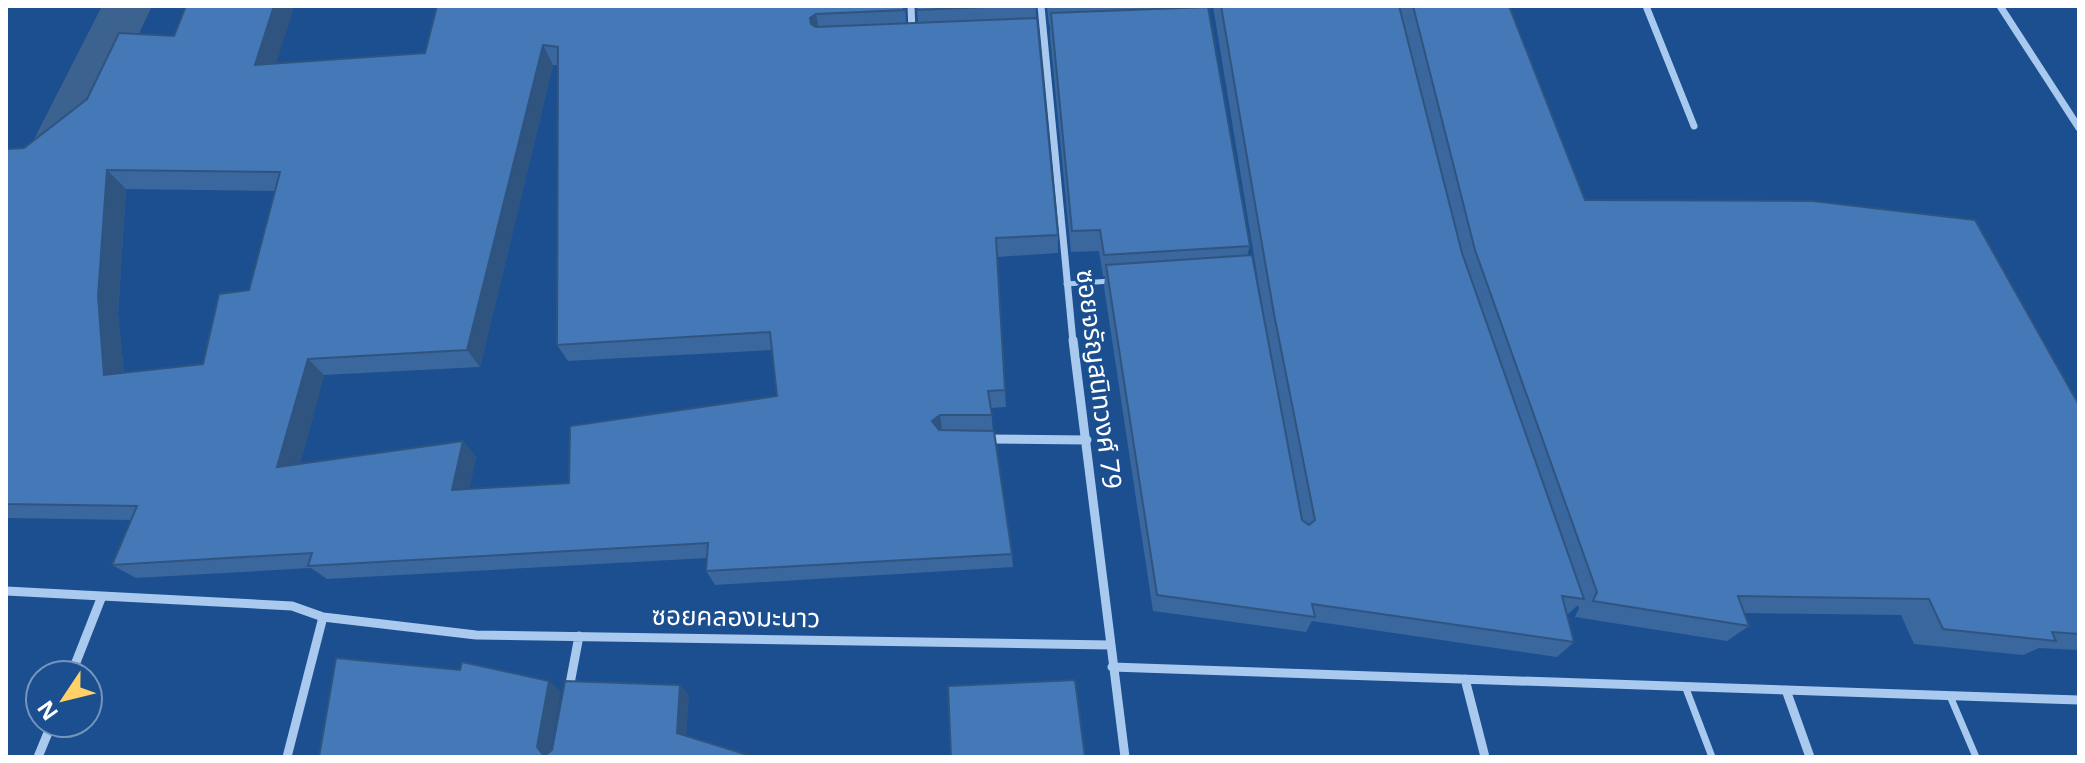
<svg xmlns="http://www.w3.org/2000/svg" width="2085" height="763" font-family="'Noto Sans','Noto Sans Thai',sans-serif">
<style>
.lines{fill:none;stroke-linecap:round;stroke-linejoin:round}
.canal{fill:#3c6290;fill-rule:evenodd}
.service-far1{stroke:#a9c9ee;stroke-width:5}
.service{stroke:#a9c9ee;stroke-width:7}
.minor-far1{stroke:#a9c9ee;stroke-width:7}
.minor{stroke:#a9c9ee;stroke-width:9}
.wall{fill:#3a679d;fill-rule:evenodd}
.shaded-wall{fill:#305480}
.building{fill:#4478b7;stroke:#305480;stroke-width:2;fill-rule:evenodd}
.labels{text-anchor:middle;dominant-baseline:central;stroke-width:6;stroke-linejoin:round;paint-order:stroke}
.street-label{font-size:26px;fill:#fff;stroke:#1b4f8f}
</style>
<rect width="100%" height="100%" fill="#1b4f8f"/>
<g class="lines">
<!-- canal -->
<path class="canal" d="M102,6H152L27,269L6,275V194Z"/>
<!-- service-far1 -->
<path class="service-far1" d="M1066,284L1111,281"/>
<!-- service -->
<path class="service" d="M1685,686L1712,757
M1950,696L1976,757"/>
<!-- minor-far1 -->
<path class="minor-far1" d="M911,6L912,32
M1041,6L1073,342
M1646,6L1694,126
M2000,6L2079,128"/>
<!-- minor -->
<path class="minor" d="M1073,340L1125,757
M988,439L1087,440
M6,591L292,606L323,617L476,635L1110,645
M1112,667L2079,700
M71,675L102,596
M1465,679L1485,757
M569,689L579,636
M1786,690L1810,757
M38,757L52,723
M287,757L323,617"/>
</g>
<!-- wall -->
<path class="wall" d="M186,6H294L276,63L425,53L437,6H905L906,23H918L917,6H1036V18L1058,235V253L997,257L1006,407L991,408L993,431L1012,554L1013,567L715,585L706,571L707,558L327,579L311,568L136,578L112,565L131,520L6,518V149L24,148L174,36ZM553,65H558L557,345L568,361L772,350L777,396L569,483L469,489L476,457L463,441L300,464L324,375L480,367ZM126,189L275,191L249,290L203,364L124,373L118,314Z
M1047,6H1205L1250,246L1247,256L1302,520L1303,521L1267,335L1213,6H1509L1585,200L2079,405V650L2039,648L2023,655L1914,644L1901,615L1744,613L1749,626L1727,641L1575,617L1579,608L1578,605L1567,615L1574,642L1557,657L1312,621L1306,632L1153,611L1104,287L1105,276H1103L1099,251L1071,252L1050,36V25H1049Z"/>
<!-- shaded-wall -->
<path class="shaded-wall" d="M274,6H294L270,84L255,65Z
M816,14L820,34L814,38L810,18Z
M543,45L553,65L480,367L467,350Z
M107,170L126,189L118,314L126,392L104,375L98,296Z
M308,359L324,375L295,483L277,467Z
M940,415L942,430L935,437L932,421Z
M463,441L476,457L466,505L452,490Z
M549,681L561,691L550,756L546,757L537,747Z
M680,685L689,695L686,742L677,733Z"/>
<!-- building -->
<path class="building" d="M186,6H274L255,65L425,53L437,6H903L904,10L816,14L810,18L811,24L816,27L1037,18L1058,235L996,238L1005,390L988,391L992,415H940L932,421L939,430L994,431L1012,554L706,571L708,543L308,566L312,553L112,565L137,506L6,504V149L24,148L87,99L119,33L174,36ZM543,45L558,47L557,345L770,332L777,396L570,426L569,483L452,490L463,441L277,467L308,359L467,350ZM107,170L280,172L249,290L219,294L203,364L104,375L98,296Z
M917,6H1007L917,10Z
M1221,6H1399L1462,253L1584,599L1562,596L1574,642L1312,604L1315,617L1157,595L1106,265L1252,255L1302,520L1309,525L1315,520L1274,314Z
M1413,6H1509L1585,200L1813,201L1975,220L2079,405V634L2052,632L2056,641L1943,629L1929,599L1738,596L1749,626L1593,601L1597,592L1475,250Z
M1208,7L1250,246L1104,255L1100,230L1072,231L1051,13Z
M336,658L460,670L462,662L549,681L537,747L544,756L552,750L565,681L680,685L677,733L754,757H319Z
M1075,680L1085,757H951L948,686Z"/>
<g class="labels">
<!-- street labels -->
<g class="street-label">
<text transform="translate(1100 379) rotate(83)">ซอยจรัญสนิทวงศ์ 79</text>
<text transform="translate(736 616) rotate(1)">ซอยคลองมะนาว</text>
</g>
</g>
<!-- border -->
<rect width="2085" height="763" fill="none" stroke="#ffffff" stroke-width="16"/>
<!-- north arrow -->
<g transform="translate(64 699) rotate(235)"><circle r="38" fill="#1b4f8f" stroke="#7695bc" stroke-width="2"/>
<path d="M0-6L14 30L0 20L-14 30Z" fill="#ffd166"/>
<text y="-12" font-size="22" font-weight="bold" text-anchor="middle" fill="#ffffff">N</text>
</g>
</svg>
